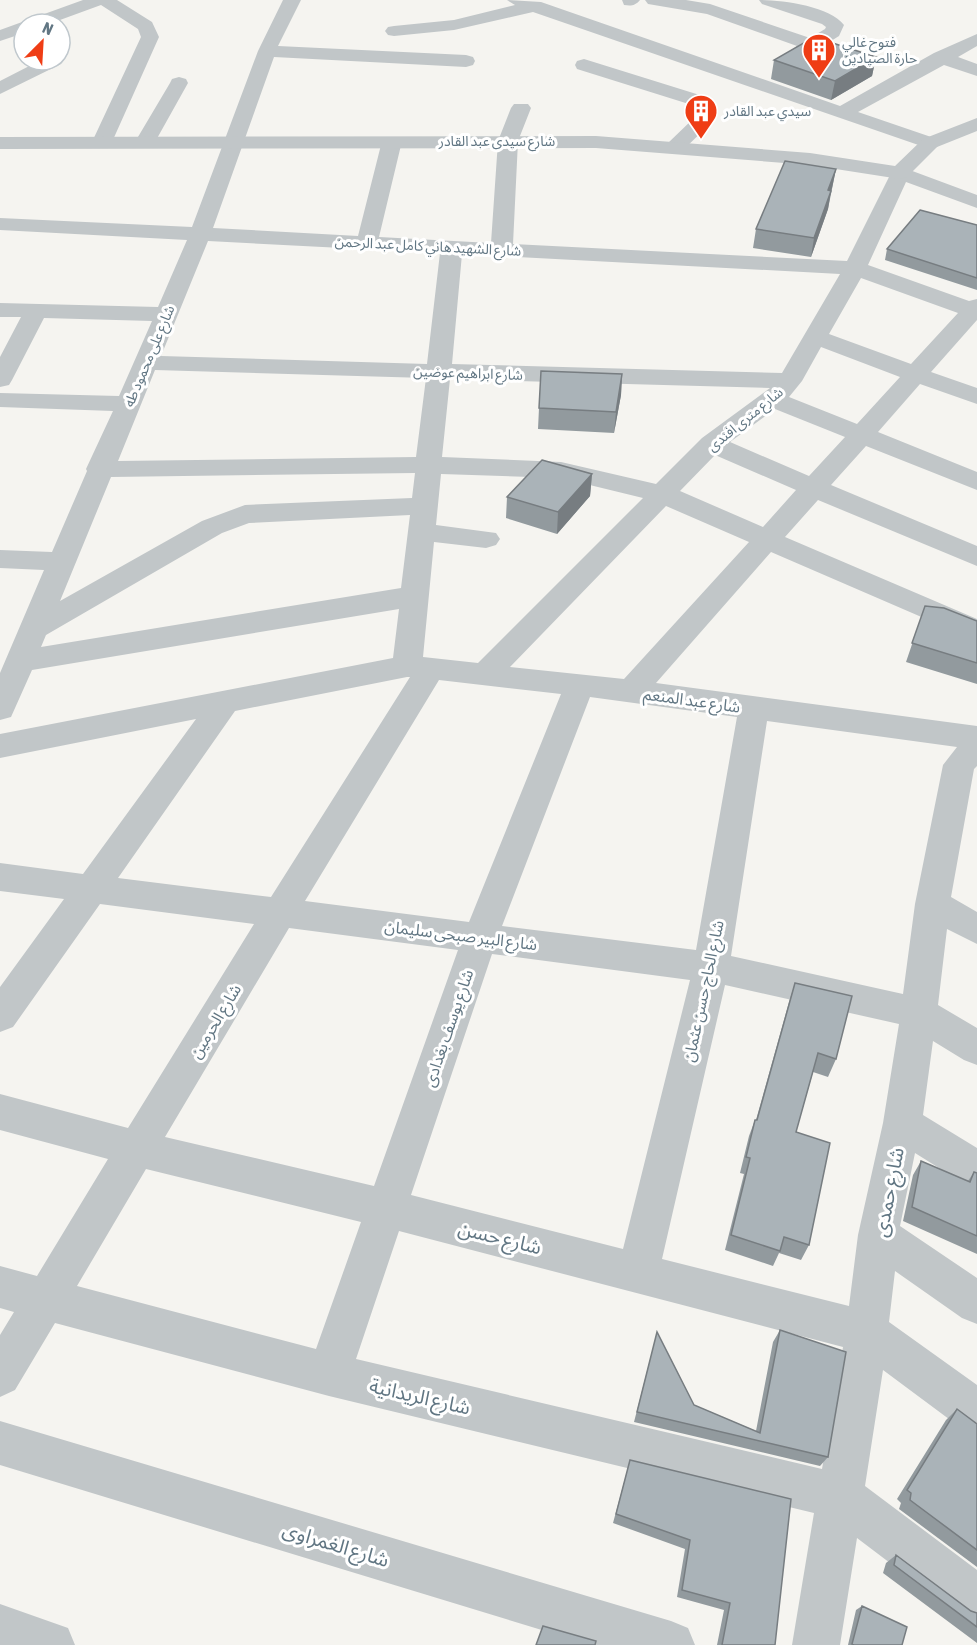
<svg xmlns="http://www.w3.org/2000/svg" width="977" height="1645" font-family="'Asap Condensed','Noto Sans Arabic',sans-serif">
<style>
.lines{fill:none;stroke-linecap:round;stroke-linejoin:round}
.minor{fill:#c1c6c8;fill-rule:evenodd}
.tertiary{fill:#c1c6c8;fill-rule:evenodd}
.wall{fill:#929a9e}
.shaded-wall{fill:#777d81}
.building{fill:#aab3b8;stroke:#777d81;stroke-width:1.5}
.labels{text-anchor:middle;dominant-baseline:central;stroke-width:6;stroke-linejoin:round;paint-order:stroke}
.far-poi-label{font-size:14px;fill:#617683;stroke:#fff;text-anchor:start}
.far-street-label{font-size:14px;fill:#617683;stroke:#fff}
.street-label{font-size:16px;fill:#617683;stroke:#fff}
.near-street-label{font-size:20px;fill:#617683;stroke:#fff}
</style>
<rect width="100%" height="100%" fill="#f5f4f0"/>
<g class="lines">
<!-- minor -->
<path class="minor" d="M83,0H117L152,22L159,37L112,142L109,146H95L92,142L141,37L138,29L101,5L49,24H24V33L0,41V30Z
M283,0H301L278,46L466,55L473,57L475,61L473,65L466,67L274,57L213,228L358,236L382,141L385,137H399L402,141L379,237L491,243L498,141L511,108L514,104H528L531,108L518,141L513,244L847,261L893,169L900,167L907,169L977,195V208L906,182L868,265L969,301L977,299V320L931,372L977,388V404L920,384L878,432L977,472V490L866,446L831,485L977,546V566L818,500L785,537L977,619V641L771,552L656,683L977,726V766L974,769L951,897L977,912V944L947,929L938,1005L977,1028V1065L964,1060L933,1041L923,1115L977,1148V1189L963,1183L915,1153L900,1226L977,1278V1324L962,1318L895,1271L889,1322L977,1385V1434L961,1428L883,1370L865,1486L977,1570V1623L960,1616L857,1538L840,1645H792L814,1513L329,1396L55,1323L15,1390L0,1397V1335L14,1312L0,1308V1266L37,1276L108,1159L0,1130V1094L128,1128L254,924L100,904L13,1027L0,1032V987L64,899L0,891V863L83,874L196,719L0,758V734L393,658L399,609L32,670L11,717L0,720V673L44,570L0,568V550L52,552L87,471L86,469L113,411L0,407V393L119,396L152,321L44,318L12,380L9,385L0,387V357L21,317H0V303L158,307L187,240L0,230V218L192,227L258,51ZM208,241L440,253L427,364L161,356ZM462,254L840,274L782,373L452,364ZM861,278L958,313L911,364L829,334ZM821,347L900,377L857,424L789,397L802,381ZM155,370L426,378L416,457L118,461ZM450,379L770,388L702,438L656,484L561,462L442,457ZM775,409L845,437L809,476L730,442ZM715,455L796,490L763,527L680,491ZM415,473L412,498L245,505L202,521L60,601L111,477ZM441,474L561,478L643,498L478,663L423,657L434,542L486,548L496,545L500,539L496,533L436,525ZM666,506L749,542L624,679L510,667ZM410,515L401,588L41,647L46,635L222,533L249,523ZM407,677H410L271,897L118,878L235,711ZM439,680L561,694L469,922L305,901ZM590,697L737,717L696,950L502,926ZM767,721L957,747L943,765L915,904L903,994L731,956ZM289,928L458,950L374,1186L165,1137ZM492,954L690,980L623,1249L411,1195ZM725,985L899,1024L883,1123L858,1235L849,1306L662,1259ZM146,1169L361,1222L316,1349L77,1286ZM399,1231L843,1347L822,1469L356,1359Z
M507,0L541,2L840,106L934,53L977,34V46L958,57L977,64V76L944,65L858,112L937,139L940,143L937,147L930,149L533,12L454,30L394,36L388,35L385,31L388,27L394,26L454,20L515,5Z
M622,0H640C635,6 631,6 624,5Z
M645,0H686L710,4L810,38L825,29L826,27L822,24L762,4L759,0C781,0 830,6 844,25L839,36L791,66H777L775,62L797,46L707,14L654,5L648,4Z
M60,56L64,60L61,64L0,94V81L41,60H60Z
M584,59L706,97L717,108L711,123L682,151H668L665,147L668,143L695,117L697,109L692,105L577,69L575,65L577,61Z
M179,77L186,79L188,83L155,142L152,146H138L135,142L170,83L172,79Z
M0,1421L671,1621L688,1628L695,1645H591L0,1465Z
M0,1604L68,1628L75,1645H0Z"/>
<!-- tertiary -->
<path class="tertiary" d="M977,118V131L937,147L907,177L900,179L810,165L596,148L0,149V137L596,136L810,153L895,166L923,139Z"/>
</g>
<!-- wall -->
<path class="wall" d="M876,57L872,76L831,100L771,79L774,60Z
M836,169L828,209L811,257L753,248L756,229Z
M977,225V290L885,260L887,249Z
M622,374L621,395L614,433L538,429L539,408Z
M592,474L590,496L557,534L506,518L507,497Z
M925,606L977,621V684L906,662Z
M795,983L836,1059L828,1077L813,1072L796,1132L809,1245L801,1260L779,1253L773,1266L725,1250L744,1174L740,1173L749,1136L755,1120H756L789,1002Z
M921,1161L968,1181L974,1172L977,1173V1254L903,1221L913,1175Z
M780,1330L828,1457L820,1466L634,1422L657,1332L694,1405L756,1431L773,1342Z
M957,1409L977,1424V1567L899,1509L901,1503L897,1499L946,1420Z
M630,1460L775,1645H717L724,1610L677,1597L685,1549L613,1523Z
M896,1555L971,1611L977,1613V1643L883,1573L886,1563Z
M862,1606L902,1645H848L856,1610Z"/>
<!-- shaded-wall -->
<path class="shaded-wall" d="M876,57L872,76L831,100L835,81Z
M836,169L832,188L825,209L828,190Z
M831,191L828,209L811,257L814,238Z
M622,374L621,395L614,433L616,412Z
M592,474L590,496L557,534L558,512Z"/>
<!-- building -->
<path class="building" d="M814,37L876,57L835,81L774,60Z
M785,161L836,169L828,190L831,191L814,238L756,229Z
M920,210L977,225V278L887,249Z
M541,371L622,374L616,412L539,408Z
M542,460L592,474L558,512L507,497Z
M925,606L944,608L977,621V663L912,643Z
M795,983L852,996L836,1059L818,1053L796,1132L830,1143L809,1245L784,1237L780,1251L731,1235L750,1158L746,1157L755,1120H757Z
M921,1161L970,1182L974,1172L977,1173V1236L912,1207Z
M780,1330L846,1352L828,1457L637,1412L657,1332L694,1405L760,1433Z
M957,1409L977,1424V1550L910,1500L911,1493L907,1490Z
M630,1460L791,1499L775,1645H722L730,1603L682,1590L690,1540L616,1514Z
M896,1555L971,1611L977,1613V1627L894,1565Z
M862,1606L907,1627L902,1645H854L852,1644Z
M543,1626L596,1641L595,1645H536Z"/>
<!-- icons -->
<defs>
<g id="building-pin" transform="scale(1.725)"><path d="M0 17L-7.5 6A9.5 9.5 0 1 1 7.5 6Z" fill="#ef3d15" stroke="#fff"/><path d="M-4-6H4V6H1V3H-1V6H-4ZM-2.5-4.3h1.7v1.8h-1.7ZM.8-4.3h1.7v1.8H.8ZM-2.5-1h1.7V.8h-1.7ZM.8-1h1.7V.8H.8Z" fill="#fff"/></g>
</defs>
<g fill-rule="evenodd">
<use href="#building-pin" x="819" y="50"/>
<use href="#building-pin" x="701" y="111"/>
</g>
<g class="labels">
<!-- far-poi labels -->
<g class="far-poi-label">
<text x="842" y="42">فتوح غالي<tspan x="842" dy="16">حارة الصيادين</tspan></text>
<text x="724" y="111">سيدي عبد القادر</text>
</g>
<!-- far-street labels -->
<g class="far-street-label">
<text x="497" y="141">شارع سيدى عبد القادر</text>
<text transform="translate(428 246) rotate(3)">شارع الشهيد هاني كامل عبد الرحمن</text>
<text transform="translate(149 356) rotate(-67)">شارع على محمود طه</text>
<text transform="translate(468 373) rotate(2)">شارع ابراهيم عوضين</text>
<text transform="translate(745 419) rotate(-39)">شارع مترى افندى</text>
</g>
<!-- street labels -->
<g class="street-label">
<text transform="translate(692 700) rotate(8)">شارع عبد المنعم</text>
<text transform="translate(461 935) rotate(7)">شارع البير صبحى سليمان</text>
<text transform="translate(703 991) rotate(-78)">شارع الحاج حسن عثمان</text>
<text transform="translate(215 1021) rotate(-59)">شارع الحرمين</text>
<text transform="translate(448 1028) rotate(-71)">شارع يوسف بغدادى</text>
</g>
<!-- near-street labels -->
<g class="near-street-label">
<text transform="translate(888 1192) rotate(-79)">شارع حمدى</text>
<text transform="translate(500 1237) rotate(14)">شارع حسن</text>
<text transform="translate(420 1396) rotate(13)">شارع الريدانية</text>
<text transform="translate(336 1544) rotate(17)">شارع الغمراوى</text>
</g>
</g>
<!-- north arrow -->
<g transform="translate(42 42) rotate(24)"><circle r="28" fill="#ffffff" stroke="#c0c8cd" stroke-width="1.5"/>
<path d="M0-4.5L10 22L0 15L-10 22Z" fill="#ef3d15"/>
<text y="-9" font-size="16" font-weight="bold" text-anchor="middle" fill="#617683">N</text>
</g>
</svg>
